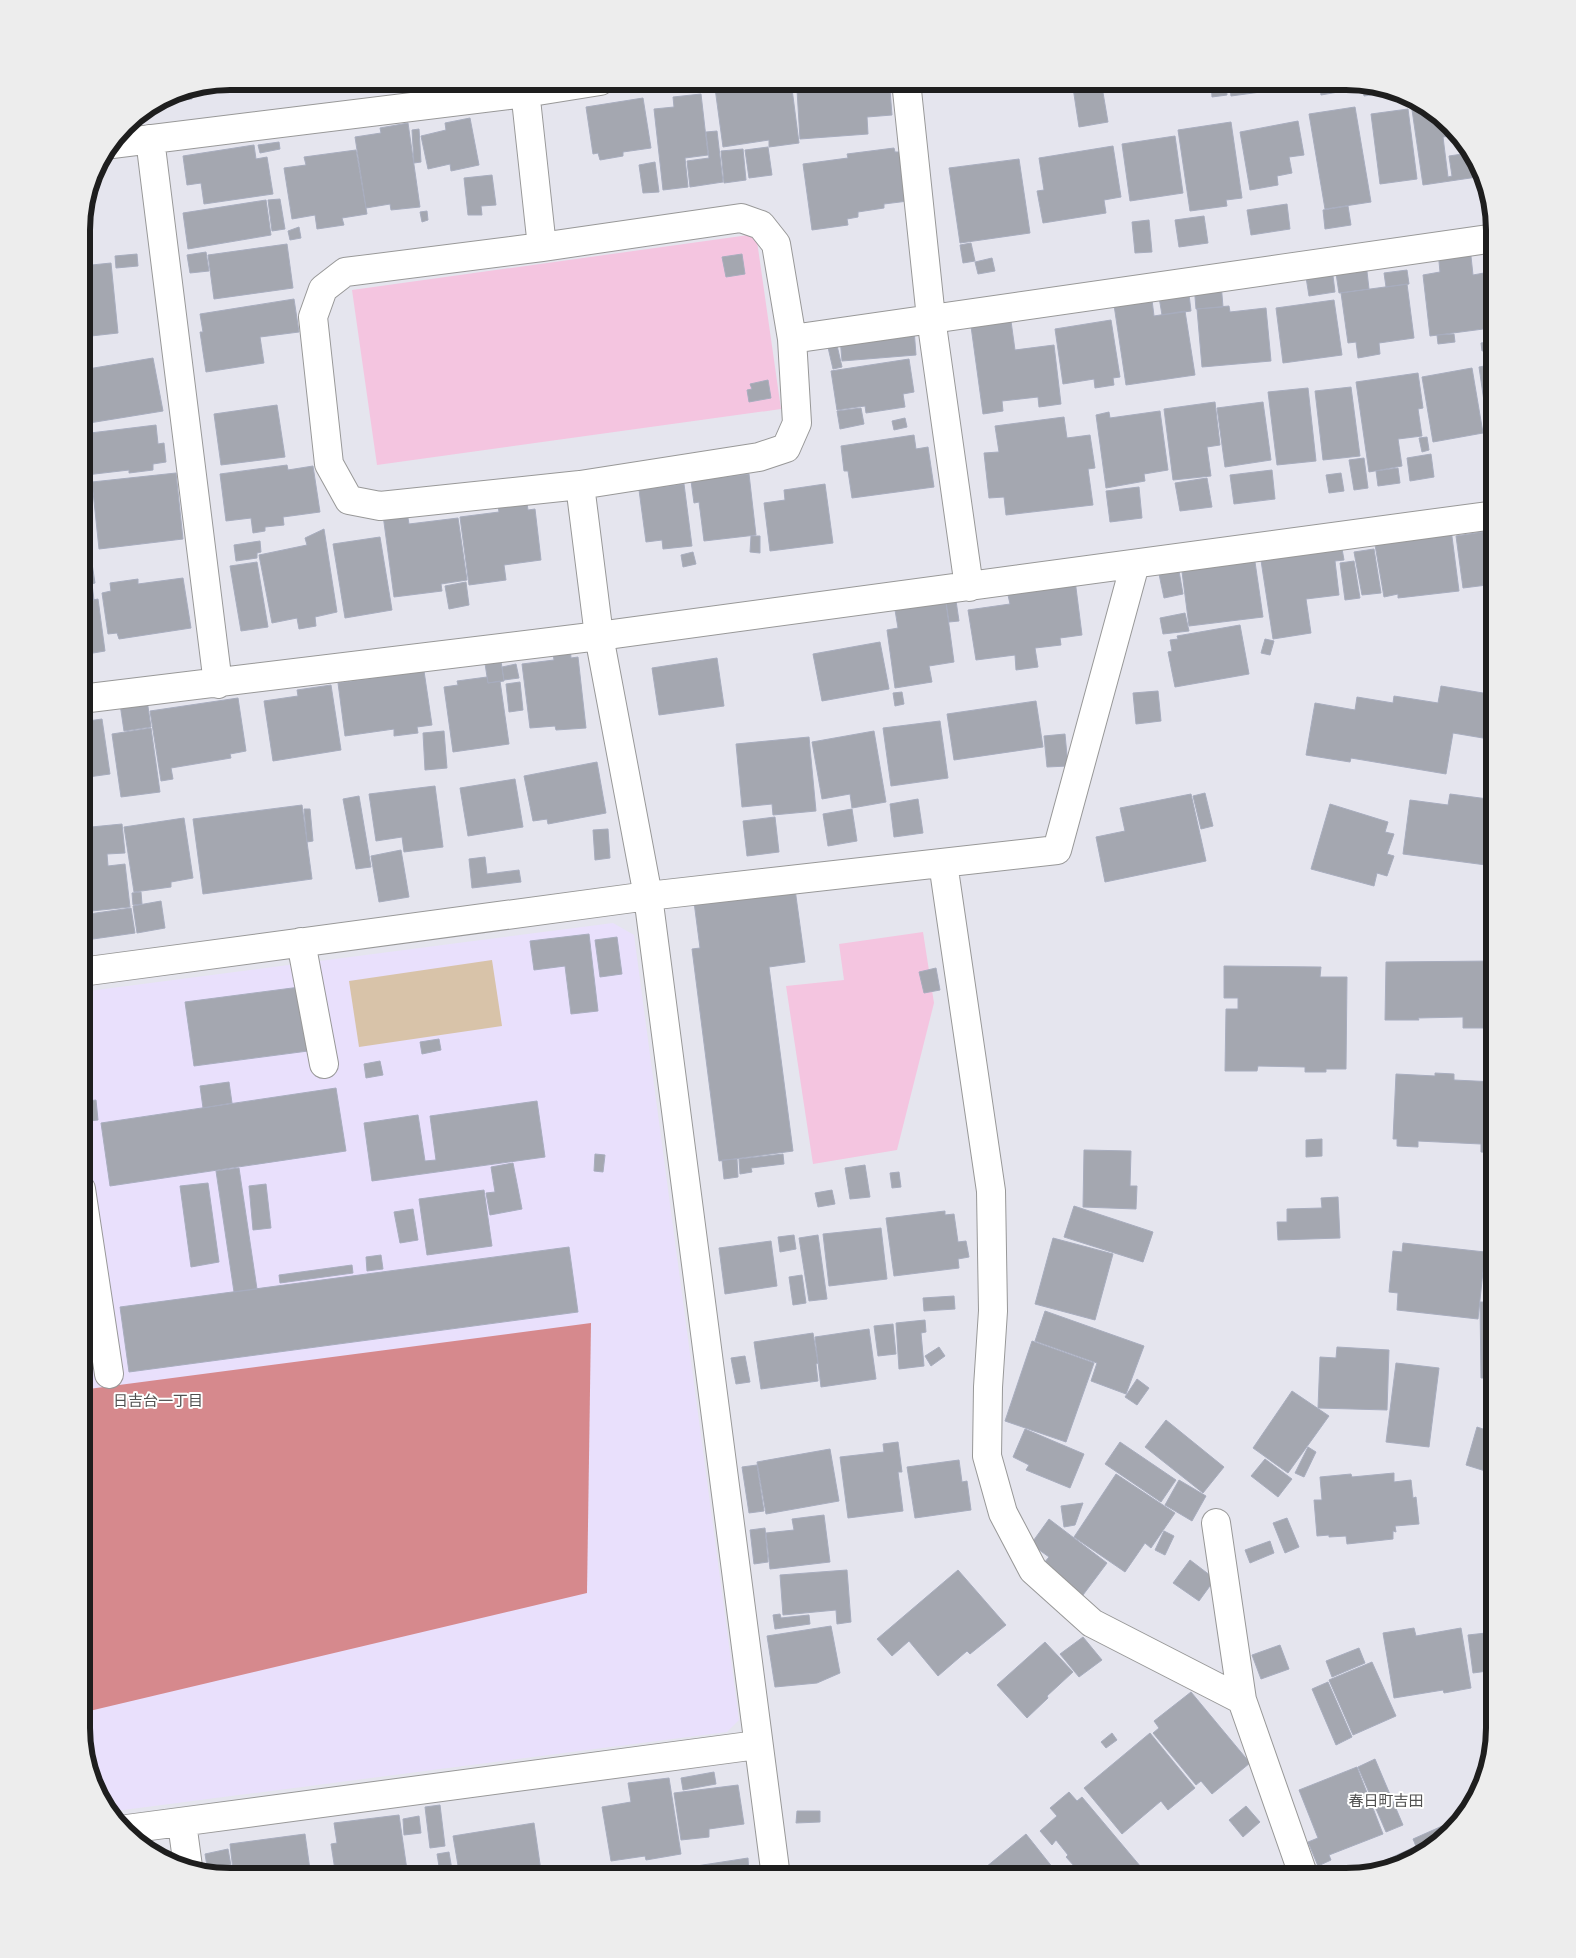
<svg xmlns="http://www.w3.org/2000/svg" width="1576" height="1958" font-family="Figtree,'Noto Sans JP',sans-serif">
<rect width="100%" height="100%" fill="#e5e5ee"/>
<path fill="#e9e0fc" d="M613,923L634,935L739,1720L727,1732L108,1812L89,1776L81,1728V992Z"/>
<path fill="#f4c5e0" d="M756,234L781,409L377,465L352,290Z
M923,932L934,1003L897,1150L813,1164L786,986L844,980L839,944Z"/>
<path fill="#d6898d" d="M591,1323L587,1593L81,1713V1390Z"/>
<path fill="#d8c3a9" d="M492,960L502,1026L359,1047L349,981Z"/>
<path fill="#a4a7b0" stroke="#a8adbe" d="M760,81H791L799,143L769,147V140L723,147L715,88Z
M823,81H882L883,91L890,90L892,115L867,117L868,134L800,139L797,90L823,88Z
M1072,81H1101L1108,122L1079,127Z
M1104,81H1132V84L1104,87Z
M1139,81L1208,82L1140,90Z
M1211,82H1226L1227,95L1212,97Z
M1229,82H1266L1268,91L1231,96Z
M1271,82H1315V85L1272,91Z
M1319,82H1356L1360,83L1361,88L1321,95Z
M1362,83L1390,92L1364,96Z
M191,89L192,99L159,102L173,92Z
M701,94L708,155L685,158L688,187L663,190L654,109L674,107L673,97Z
M643,98L651,148L623,152V156L600,160L598,153L593,154L586,107Z
M1421,102L1457,135L1443,137L1448,177L1452,176L1449,156L1469,153L1468,145L1484,176L1423,185L1411,103Z
M1355,107L1371,202L1325,209L1309,114Z
M1408,109L1417,179L1380,184L1371,114Z
M470,118L479,165L451,171L450,164L428,169L421,136L446,130L445,123Z
M1298,121L1304,155L1289,157L1292,173L1277,176L1278,185L1250,190L1240,132Z
M1231,122L1242,198L1226,200L1227,206L1190,211L1178,130Z
M408,123L420,207L391,210L390,204L366,208L355,137L381,133L380,128Z
M419,129L421,162L414,163L412,130Z
M717,131L723,182L690,187L687,161L709,158L706,132Z
M1175,136L1183,193L1130,201L1122,144Z
M279,142L280,149L260,153L258,145Z
M254,145L256,159L267,157L273,194L204,204L201,183L187,185L183,156Z
M1113,146L1121,197L1104,200L1106,213L1043,223L1037,191L1044,190L1039,158Z
M768,147L772,175L749,178L745,150Z
M894,148L895,152H901L908,201L884,204V208L858,212V217L847,219L848,225L812,230L803,164L848,158L847,154Z
M743,149L746,180L724,183L721,151Z
M356,150L367,214L342,218L344,225L317,229L315,215L292,219L284,168L306,165L304,157Z
M1019,159L1030,233L960,243L949,168Z
M655,162L659,192L643,193L639,165Z
M492,175L496,205L481,206L482,215H468L464,178Z
M280,199L285,229L272,231L268,200Z
M266,200L271,235L188,249L183,213Z
M1287,204L1290,229L1251,235L1247,210Z
M1348,206L1351,225L1325,229L1323,210Z
M427,211L428,220L422,222L420,212Z
M1204,216L1208,243L1179,247L1175,220Z
M1149,220L1152,252L1135,253L1132,222Z
M299,227L301,238L290,240L288,231Z
M971,243L975,261L963,263L960,245Z
M287,244L293,288L214,299L208,255Z
M1470,247L1473,275L1484,273L1491,328L1430,336L1423,275L1440,272L1438,251Z
M206,252L209,271L190,273L187,255Z
M137,254L138,266L116,268L115,256Z
M742,254L745,274L726,277L722,257Z
M992,258L995,271L978,274L975,262Z
M111,263L118,333L82,337V266Z
M1366,263L1369,289L1339,293L1335,267Z
M1332,268L1335,292L1309,296L1305,271Z
M1407,270L1409,284L1386,287L1384,273Z
M1221,283L1223,307L1196,309L1194,285Z
M1407,284L1414,338L1379,343L1380,354L1358,358L1356,342L1348,343L1341,293Z
M1188,286L1191,311L1162,315L1158,291Z
M294,299L299,332L260,337L264,363L206,372L200,332H203L200,314Z
M1152,300L1154,316L1185,311L1195,375L1126,385L1114,305Z
M1334,300L1342,355L1283,363L1276,308Z
M1229,306L1230,312L1266,308L1271,361L1202,367L1197,309Z
M1010,314L1015,350L1054,345L1061,404L1039,407L1038,397L1002,401L1003,411L983,414L970,319Z
M1111,320L1120,377L1113,378L1114,385L1095,388L1094,379L1063,384L1055,329Z
M914,329L916,355L842,361L840,338Z
M1454,334L1455,342L1438,344L1437,335Z
M836,341L842,367L833,369L827,343Z
M1494,341L1495,349L1482,351L1481,343Z
M153,358L163,411L83,424L82,413V370Z
M909,359L914,392L903,394L905,407L866,413L865,406L837,410L831,371Z
M1495,364V421L1487,422L1479,367Z
M1472,368L1483,433L1433,442L1422,377Z
M1418,373L1423,408L1418,409L1422,436L1398,439L1402,466L1369,472L1356,382Z
M768,380L771,398L749,402L747,390L752,389L750,384Z
M1351,387L1360,456L1323,460L1315,391Z
M1308,388L1316,461L1277,465L1268,392Z
M1215,402L1220,445L1207,447L1211,476L1173,480L1164,409Z
M1263,402L1271,460L1225,467L1217,408Z
M277,405L285,457L221,465L214,414Z
M861,408L864,424L840,429L837,411Z
M1160,411L1168,470L1144,474L1145,481L1106,488L1096,415L1109,412L1110,418Z
M1064,417L1067,438L1090,435L1095,468L1088,469L1093,505L1006,515L1004,497L989,498L984,453L999,452L995,426Z
M905,418L907,427L894,430L892,421Z
M156,425L158,444L164,443L166,462L153,464V470L129,473V470L86,475L82,434Z
M914,435L916,449L928,447L934,487L852,498L848,471H844L841,446Z
M1427,437L1429,450L1422,452L1419,438Z
M1431,454L1434,477L1410,481L1407,458Z
M1364,458L1368,488L1354,490L1349,460Z
M287,465L288,470L313,466L320,512L283,517L284,525L265,527V531L253,533L251,518L226,521L220,474Z
M1398,468L1400,483L1378,486L1376,471Z
M1272,470L1275,499L1234,504L1230,475Z
M176,473L183,539L99,549L92,482Z
M1341,473L1344,491L1329,493L1326,475Z
M749,474L756,535L704,541L699,502L694,503L691,481Z
M1207,478L1212,507L1180,511L1175,483Z
M684,484L692,546L663,549L662,540L646,542L639,490Z
M825,484L833,543L770,551L764,503L785,500L784,490Z
M1139,487L1142,518L1110,522L1106,491Z
M526,496L528,510L535,509L541,560L504,565L506,580L469,585L460,517L499,512L497,500Z
M407,512L409,524L458,518L467,580L441,584L442,591L394,597L383,515Z
M324,529L337,612L315,617L316,626L299,629L297,618L272,623L259,555L307,545L305,538Z
M1451,529L1459,591L1398,598V594L1384,597L1374,539Z
M1495,530V584L1463,588L1456,536Z
M87,531L95,583L92,584L94,600L82,602V532Z
M751,536H760V553L750,552Z
M380,537L392,610L345,618L333,544Z
M260,541L261,552L257,553V558L236,561L234,545Z
M1341,543L1344,560L1335,561L1339,595L1306,599L1311,633L1273,639L1260,554Z
M1374,549L1381,593L1362,595L1354,552Z
M693,552L696,564L683,567L681,555Z
M1254,555L1263,617L1189,626L1181,564Z
M1354,561L1360,598L1345,600L1340,563Z
M257,562L268,627L241,631L230,566Z
M1179,571L1183,594L1164,598L1159,574Z
M183,578L191,628L119,639L117,633L108,634L102,593L111,591L110,583L138,579V584Z
M1075,580L1082,635L1060,638L1061,645L1035,648L1038,667L1016,670L1015,655L976,660L968,610L1010,604L1008,595L1023,593V588Z
M466,582L469,605L449,609L445,586Z
M955,594L959,621L949,622L945,595Z
M98,599L105,651L81,655L82,602Z
M946,603L954,662L929,666L932,682L895,688L887,630L898,628L895,610Z
M1185,613L1189,631L1163,634L1160,618Z
M1240,625L1249,674L1175,687L1168,652L1172,651L1170,640L1178,639L1177,636Z
M1265,639L1274,641L1270,655L1261,653Z
M880,642L889,689L822,701L813,654Z
M570,645L571,658L578,657L586,728L556,730L555,726L530,728L522,664L554,660L552,647Z
M500,655L504,681L488,683L484,657Z
M717,658L724,706L659,715L652,668Z
M516,664L519,678L504,680L502,667Z
M424,671L432,725L417,727L418,733L394,736V729L345,736L338,683Z
M487,677L488,683L500,681L509,744L453,752L444,687L458,685L457,681Z
M520,682L523,710L509,712L506,684Z
M331,685L341,750L273,761L264,701L298,696L297,690Z
M1441,686L1495,695V740L1453,733L1446,774L1351,758L1350,762L1306,755L1315,703L1355,710L1357,697L1393,703L1394,696L1438,703Z
M1158,691L1161,721L1136,724L1133,693Z
M902,692L904,704L895,706L893,693Z
M238,698L246,751L230,754L231,758L171,768L173,779L161,781L150,711Z
M147,700L151,727L124,731L120,704Z
M1036,701L1043,747L954,760L947,714Z
M102,719L110,774L81,778V722Z
M940,721L948,778L891,786L883,728Z
M151,728L160,792L121,797L112,734Z
M444,731L447,768L425,770L423,733Z
M874,731L886,802L852,808L850,794L822,799L812,742Z
M1065,734L1068,766L1047,767L1044,736Z
M809,737L816,811L773,815L772,804L742,807L736,744Z
M597,762L606,813L548,824L547,819L533,821L524,776Z
M515,779L523,827L468,836L460,788Z
M435,786L443,847L404,852L402,837L376,841L369,794Z
M1205,793L1213,826L1201,829L1193,796Z
M1191,794L1206,861L1105,882L1096,837L1125,831L1120,808Z
M1450,794L1488,799L1487,808L1495,809V854L1488,853L1486,865L1403,854L1410,800L1448,805Z
M359,796L371,867L356,869L343,799Z
M918,799L923,833L894,837L890,804Z
M1330,804L1388,822L1385,832L1394,834L1387,854L1394,856L1387,876L1377,873L1374,886L1311,869Z
M302,805L312,879L203,894L193,819Z
M304,809H310L313,841L307,842Z
M852,809L857,841L828,846L823,814Z
M775,817L779,852L747,856L743,821Z
M184,818L193,878L171,882V887L134,892L124,827Z
M122,824L125,853L107,854L108,866L125,864L130,907L82,912L81,828Z
M608,829L610,858L595,860L593,830Z
M401,850L409,897L379,902L371,856Z
M485,857L487,874L519,870L521,882L472,888L469,859Z
M795,889L805,962L769,967L793,1151L719,1161L692,949L700,948L694,902Z
M141,892L142,904L133,905L132,893Z
M161,901L165,928L137,933L133,906Z
M131,908L135,933L86,940L82,915Z
M589,934L598,1011L571,1014L565,966L534,970L530,941Z
M617,937L622,974L600,977L595,940Z
M1495,961V1038L1494,1028H1463V1017L1418,1018L1419,1020H1385L1386,962Z
M1224,966L1321,967L1320,977H1347L1346,1069H1326V1072H1305V1067L1258,1066L1257,1071H1225L1226,1009H1238V998H1224Z
M936,968L940,990L924,993L919,972Z
M300,987L308,1051L194,1066L185,1002Z
M439,1039L441,1050L422,1054L420,1042Z
M1491,1052L1495,1053V1068L1489,1067Z
M380,1061L383,1075L366,1078L364,1064Z
M1435,1073L1454,1074V1080L1495,1082V1153L1481,1152V1144L1418,1141V1147L1397,1146V1139H1393L1396,1074L1435,1076Z
M229,1082L232,1103L203,1108L200,1086Z
M336,1088L346,1151L110,1186L101,1123Z
M96,1100L98,1120L81,1122V1102Z
M537,1101L545,1157L372,1181L364,1123L418,1115L425,1161L436,1160L430,1116Z
M1322,1139V1156L1306,1157V1140Z
M1084,1150L1131,1151L1130,1186H1137L1136,1209L1083,1207Z
M595,1154L605,1155L603,1172L594,1171Z
M783,1154L784,1164L751,1168L752,1172L740,1174L739,1159Z
M1493,1158H1495V1201H1493Z
M737,1159L738,1177L724,1179L722,1160Z
M513,1163L522,1209L490,1215L486,1193L495,1192L491,1167Z
M865,1165L870,1197L850,1199L845,1168Z
M239,1168L257,1289L234,1292L216,1171Z
M899,1172L901,1187L892,1188L890,1173Z
M208,1183L219,1262L191,1267L180,1186Z
M266,1184L271,1228L253,1230L249,1186Z
M484,1190L492,1246L427,1255L419,1199Z
M832,1190L835,1204L818,1207L815,1193Z
M1338,1197L1340,1238L1278,1240L1277,1222H1287V1209L1322,1208L1321,1198Z
M1074,1206L1153,1232L1143,1262L1064,1237Z
M413,1209L418,1240L400,1243L394,1212Z
M945,1211V1215L954,1214L958,1242L966,1241L969,1257L958,1259L959,1268L894,1276L886,1218Z
M881,1228L887,1279L829,1286L823,1234Z
M794,1235L796,1249L780,1252L778,1237Z
M818,1235L827,1299L809,1301L799,1238Z
M1053,1238L1113,1254L1095,1320L1035,1304Z
M771,1241L777,1286L725,1294L719,1248Z
M1403,1243L1485,1252L1478,1319L1397,1310L1398,1293L1389,1292L1393,1251L1402,1252Z
M569,1247L578,1312L129,1372L120,1307Z
M381,1255L383,1269L367,1271L366,1257Z
M352,1265L353,1273L280,1283L279,1275Z
M802,1275L806,1303L793,1305L789,1277Z
M954,1296L955,1309L924,1311L923,1298Z
M1480,1302H1495V1378H1481Z
M1045,1311L1144,1346L1126,1394L1091,1381L1097,1363L1035,1341Z
M925,1320L926,1332L921,1333L924,1366L899,1369L896,1323Z
M893,1324L896,1354L878,1356L874,1326Z
M869,1329L876,1379L821,1387L815,1337Z
M813,1333L818,1363L816,1364L818,1381L761,1389L754,1342Z
M1032,1341L1094,1363L1066,1442L1005,1421Z
M939,1347L945,1356L931,1366L925,1356Z
M1337,1347L1389,1350L1387,1410L1318,1408L1320,1357L1336,1358Z
M745,1356L750,1382L736,1384L731,1358Z
M1396,1363L1439,1368L1429,1447L1386,1442Z
M1137,1379L1149,1388L1137,1405L1125,1397Z
M1292,1391L1329,1416L1288,1473L1253,1448Z
M1166,1420L1224,1467L1203,1493L1145,1447Z
M1477,1427L1495,1433V1474L1466,1465Z
M1025,1429L1084,1454L1070,1488L1026,1470L1029,1465L1013,1457Z
M898,1442L902,1472H898L903,1511L848,1518L840,1457L884,1452L883,1444Z
M1120,1442L1176,1480L1161,1502L1105,1464Z
M1308,1447L1316,1452L1304,1477L1295,1473Z
M830,1449L839,1501L766,1514L757,1462Z
M1265,1459L1292,1479L1278,1497L1251,1476Z
M959,1460L962,1482L967,1481L971,1510L915,1518L907,1467Z
M757,1465L764,1511L749,1513L742,1467Z
M1394,1473V1482L1411,1480L1413,1498L1416,1497L1419,1524L1395,1526L1396,1532L1393,1531V1539L1347,1544L1346,1536L1329,1537V1535L1317,1536L1314,1500H1322L1320,1477L1351,1474L1352,1477Z
M1116,1474L1175,1513L1151,1548L1145,1543L1125,1572L1074,1537Z
M1179,1480L1206,1496L1192,1521L1165,1505Z
M1083,1503L1075,1525L1064,1527L1061,1506Z
M824,1515L830,1562L770,1569L766,1533L794,1530L792,1519Z
M1287,1518L1299,1547L1285,1553L1273,1523Z
M1049,1519L1107,1563L1083,1595L1043,1564L1049,1557L1031,1544Z
M765,1528L768,1562L754,1564L750,1530Z
M1164,1531L1174,1536L1165,1555L1155,1550Z
M1270,1541L1274,1553L1250,1563L1245,1550Z
M1190,1560L1215,1579L1199,1601L1173,1583Z
M847,1570L851,1622L837,1624L836,1610L783,1615L780,1575Z
M958,1570L1006,1625L970,1654L967,1651L938,1676L909,1641L892,1656L877,1639Z
M780,1614L781,1618L809,1615L810,1624L775,1629L773,1615Z
M831,1626L840,1673L817,1683L775,1687L767,1636Z
M1414,1628L1416,1636L1461,1628L1471,1688L1444,1693L1443,1690L1394,1698L1383,1633Z
M1495,1632V1670L1473,1673L1468,1635Z
M1083,1637L1102,1660L1079,1677L1060,1654Z
M1045,1642L1073,1672L1047,1696L1048,1698L1027,1718L997,1685Z
M1280,1645L1289,1669L1261,1679L1252,1655Z
M1359,1648L1365,1663L1332,1677L1326,1661Z
M1372,1662L1396,1716L1353,1735L1329,1680Z
M1328,1682L1352,1737L1336,1745L1312,1689Z
M1191,1692L1250,1763L1212,1794L1201,1781L1196,1785L1153,1733L1159,1728L1154,1721Z
M1112,1733L1117,1740L1106,1748L1101,1742Z
M1150,1733L1195,1788L1168,1810L1161,1801L1122,1834L1084,1788Z
M1375,1759L1403,1825L1386,1832L1358,1767Z
M1357,1767L1383,1834L1329,1855L1331,1860L1318,1866L1308,1842L1318,1838L1299,1790Z
M714,1772L716,1784L683,1790L681,1778Z
M669,1778L681,1854L646,1860L645,1856L611,1861L602,1807L631,1802L628,1783Z
M738,1785L744,1824L709,1829V1837L681,1840L674,1793Z
M1069,1792L1077,1801L1082,1797L1146,1873L1142,1877H1084L1066,1857L1068,1855L1056,1840L1052,1845L1040,1831L1057,1816L1050,1808Z
M440,1805L445,1846L430,1848L425,1807Z
M1246,1806L1260,1822L1243,1837L1229,1820Z
M797,1811H820V1822L796,1823Z
M399,1815L407,1870L364,1877H336L331,1844L337,1843L334,1823Z
M419,1816L421,1833L404,1835L403,1819Z
M1458,1819L1429,1852L1420,1856L1413,1839Z
M534,1823L541,1871L505,1877H460L453,1836Z
M305,1834L311,1877H244L243,1868L233,1870L230,1844Z
M1026,1834L1057,1873L1053,1877H984L980,1872Z
M1412,1848L1417,1858L1394,1869L1385,1870L1382,1862Z
M228,1849L233,1877L208,1872L205,1854Z
M449,1852L452,1870L440,1872L437,1854Z
M748,1858L749,1877H679L677,1869Z
M671,1868L672,1877H599V1876Z"/>
<g fill="none" stroke-linecap="round" stroke-linejoin="round">
<g stroke="#989898" stroke-width="30">
<path id="minor" d="M524,81L542,247
M906,81L931,318L969,587
M150,139L218,684
M112,144L525,93L600,81
M741,218L761,225L776,244L792,339L797,423L786,448L759,457L580,485L380,506L349,500L329,464L313,317L323,289L345,272L542,247Z
M792,339L1495,238
M580,485L599,636L648,896L776,1877
M81,699L599,636L1495,515
M943,863L991,1191L993,1311L988,1387L987,1456L1003,1513L1033,1570L1092,1623L1242,1700
M301,942L324,1064
M81,972L648,896L1057,850L1135,564
M81,1189L109,1374
M1216,1523L1242,1700L1304,1877
M182,1823L188,1867
M127,1829L757,1745"/>
</g>
<use href="#minor" stroke="#fff" stroke-width="28"/>
</g>
<g text-anchor="middle" dominant-baseline="central" stroke-width="4" stroke-linejoin="round" paint-order="stroke">
<g font-size="15" fill="#515151" stroke="#fff">
<text x="158" y="1401">日吉台一丁目</text>
<text x="1386" y="1801">春日町吉田</text>
</g>
</g>
<path d="M0 0H1576V1958H0ZM230 90H1346A140 140 0 0 1 1486 230V1728A140 140 0 0 1 1346 1868H230A140 140 0 0 1 90 1728V230A140 140 0 0 1 230 90Z" fill="#ededed" fill-rule="evenodd"/>
<path fill="none" stroke="#1e1e1e" stroke-width="6" d="M230 90H1346A140 140 0 0 1 1486 230V1728A140 140 0 0 1 1346 1868H230A140 140 0 0 1 90 1728V230A140 140 0 0 1 230 90Z"/>
</svg>
